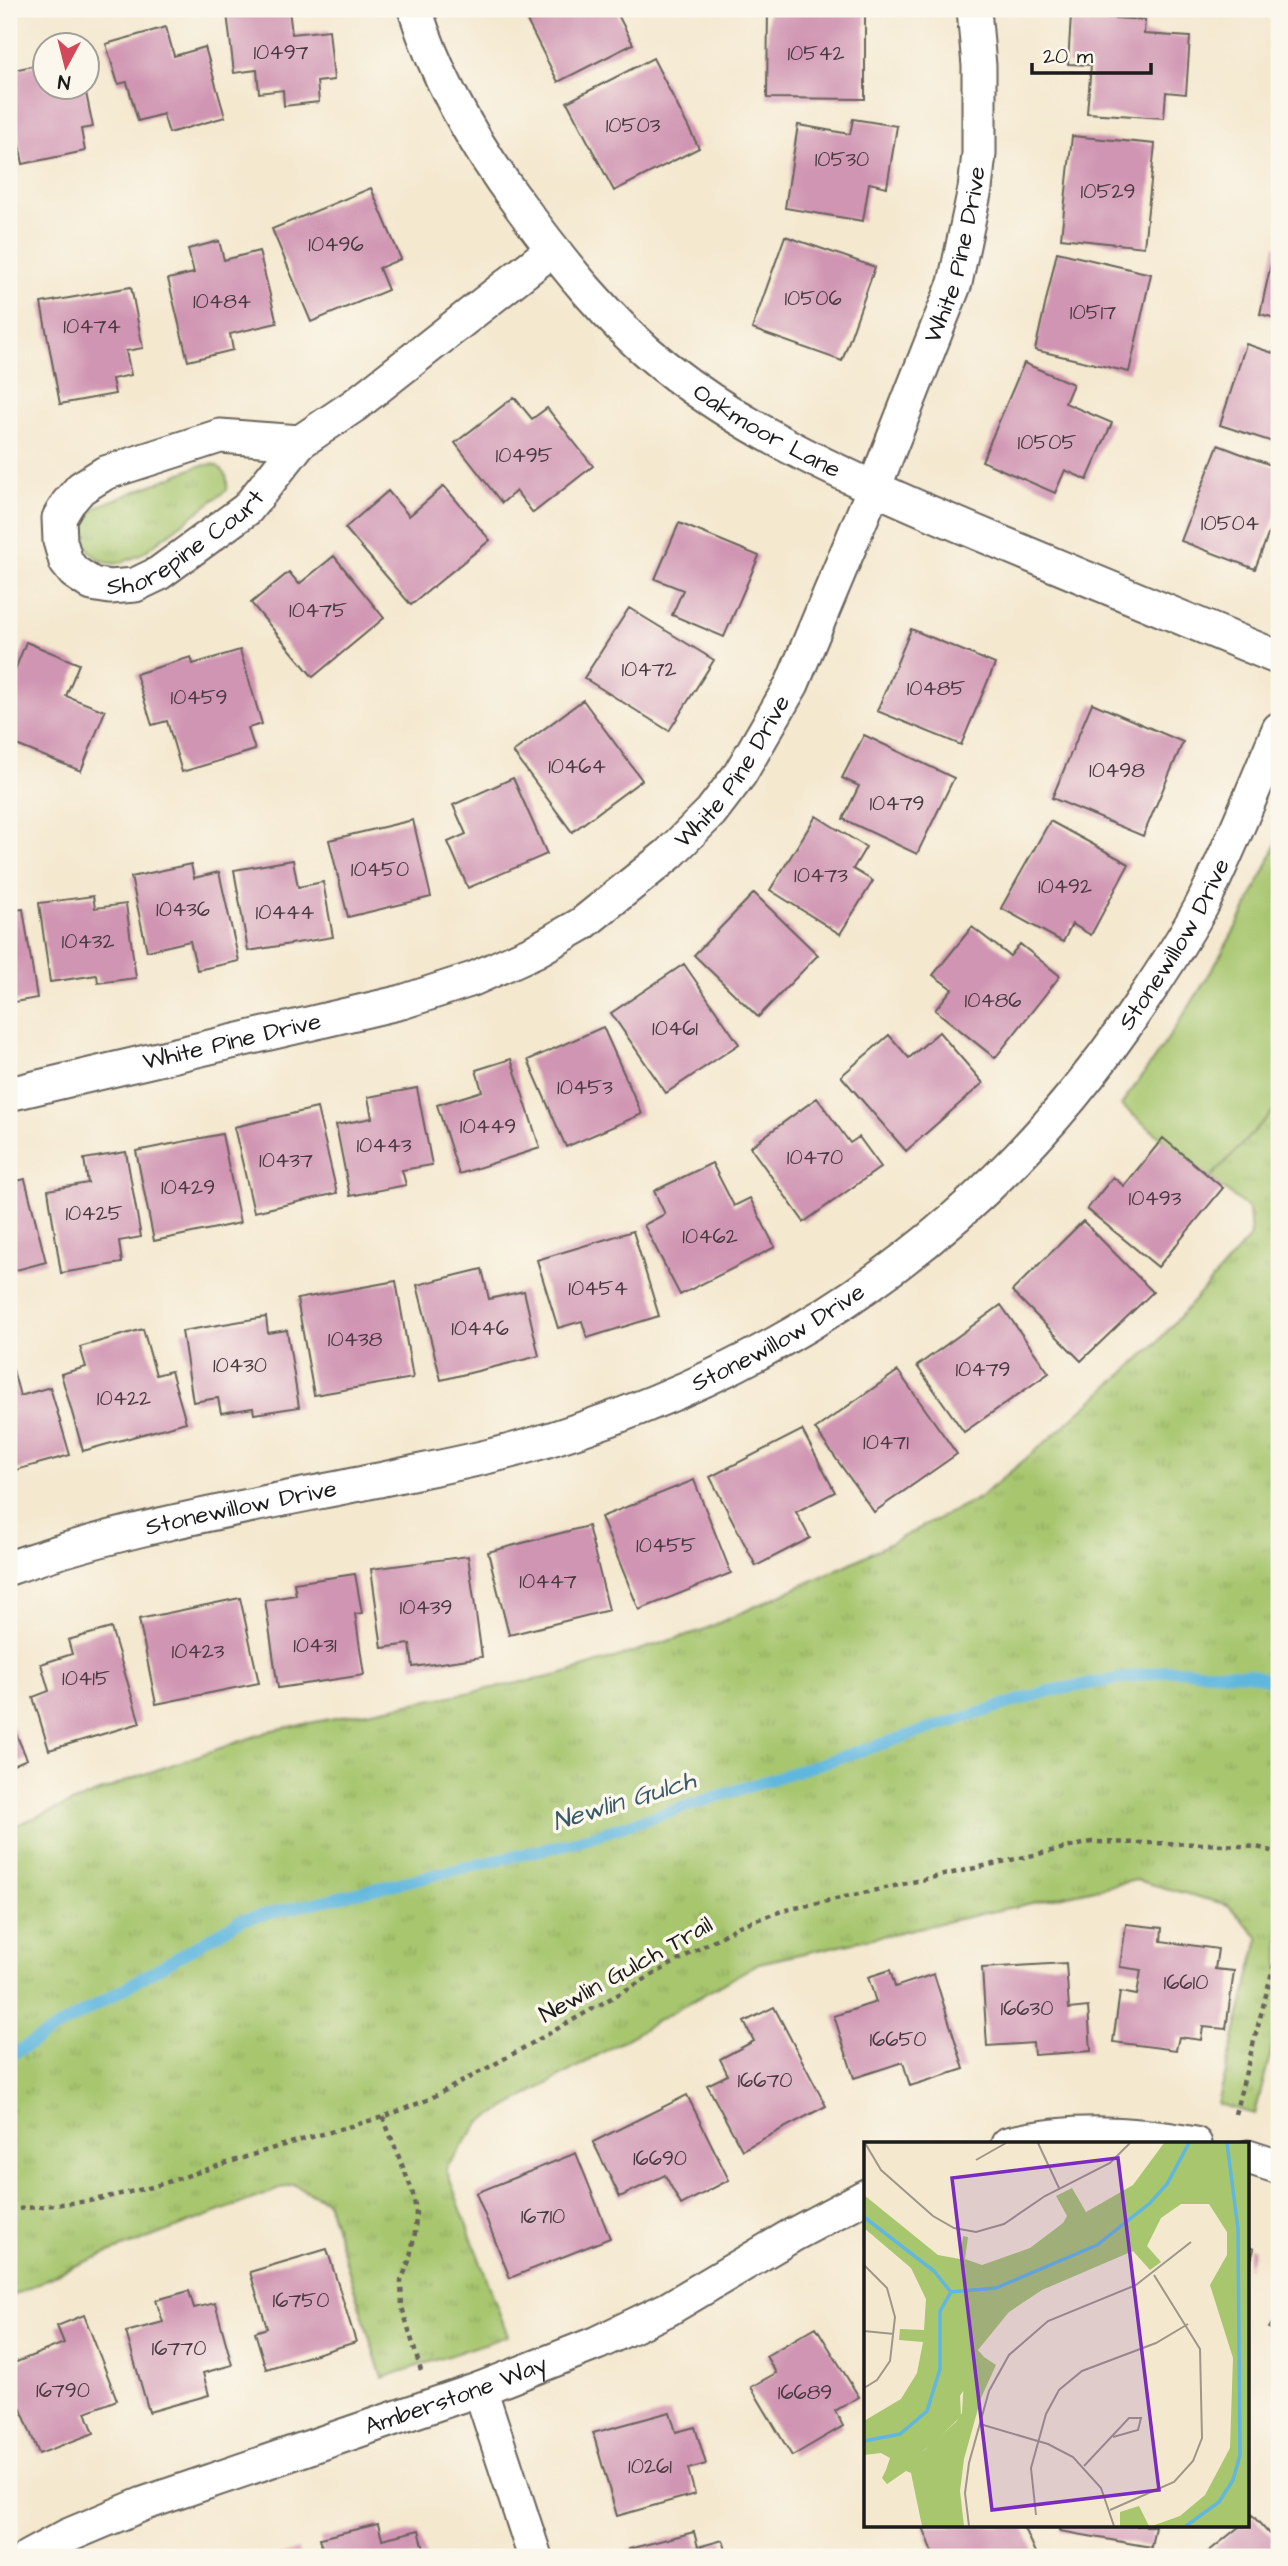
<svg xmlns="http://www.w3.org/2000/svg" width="1288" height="2566" font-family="'Architects Daughter',sans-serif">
<defs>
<pattern id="grass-tufts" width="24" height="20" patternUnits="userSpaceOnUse" patternTransform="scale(1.75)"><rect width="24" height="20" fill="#a7c66e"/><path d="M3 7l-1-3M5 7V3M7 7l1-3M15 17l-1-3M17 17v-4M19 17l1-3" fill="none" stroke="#8faa5f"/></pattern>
</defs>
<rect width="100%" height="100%" fill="#fbf7ec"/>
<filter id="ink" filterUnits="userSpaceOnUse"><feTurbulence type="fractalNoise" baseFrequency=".0143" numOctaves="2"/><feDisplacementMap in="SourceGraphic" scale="14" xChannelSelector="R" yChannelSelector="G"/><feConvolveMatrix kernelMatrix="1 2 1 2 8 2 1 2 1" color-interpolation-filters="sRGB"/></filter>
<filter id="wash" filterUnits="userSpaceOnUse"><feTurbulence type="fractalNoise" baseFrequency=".00686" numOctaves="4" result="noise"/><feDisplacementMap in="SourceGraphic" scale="28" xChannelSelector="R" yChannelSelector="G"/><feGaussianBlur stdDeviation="1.57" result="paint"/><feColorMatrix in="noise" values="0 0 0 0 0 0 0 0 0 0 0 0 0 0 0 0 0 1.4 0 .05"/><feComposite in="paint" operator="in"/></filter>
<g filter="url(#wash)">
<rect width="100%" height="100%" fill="#f4e8cf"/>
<path fill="url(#grass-tufts)" stroke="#627145" stroke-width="2" d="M214,464C226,471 228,476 227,490L140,555C130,559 120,565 109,563C84,558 74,526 95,509C102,503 115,500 124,496C149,486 174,476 199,466Z
M1279,1105V2021L1255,2114L1218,2104L1259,1938L1228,1905L1136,1880L759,1963L479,2123L446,2169L508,2336L382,2378L327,2201L293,2184L69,2268L9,2298V1828L139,1776L273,1730L560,1675L703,1630L849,1564L979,1498L1041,1446L1153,1347L1251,1236L1249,1209L1210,1178Z"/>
<path fill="#a7c66e" stroke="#627145" stroke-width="2" d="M1279,837V1105L1210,1178L1121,1105C1183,1021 1239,934 1279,837Z"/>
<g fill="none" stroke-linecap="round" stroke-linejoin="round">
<path stroke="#61b7de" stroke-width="12" d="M9,2056L241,1920L571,1843L1049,1691L1171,1670L1248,1674L1279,1683"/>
</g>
<g id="blocks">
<path fill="#d095b2" d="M266,9H289L292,34L329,30L334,80L317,82L319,102L284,106L283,90L259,93L257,70L234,73L227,13Z
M521,9H615L633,44L558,82Z
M768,9H865V99L767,98Z
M1071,15L1145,20L1144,34L1190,37L1186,94L1166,92L1164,118L1087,113L1091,65L1068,64Z
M166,27L174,56L205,47L225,117L169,133L163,114L138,121L127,82L118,84L106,44Z
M653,58L699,148L614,191L567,102Z
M46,63V88H85L93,127L81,129L85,151L23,164L14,118L9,120V71Z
M853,119L897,126L887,187L869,183L863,221L785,208L798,125L850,134Z
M1072,136L1155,144L1144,247L1061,238Z
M371,188L401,259L379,268L388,290L311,322L272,229Z
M785,236L875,267L842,361L752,329Z
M219,241L224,260L259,251L277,323L230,334L233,350L188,361L168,279L194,273L188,249Z
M1275,245L1279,246V319L1260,314Z
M1057,252L1151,274L1129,372L1035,350Z
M131,287L143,348L126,351L131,375L112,379L115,394L60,404L41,303Z
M1246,344L1279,355V444L1220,425Z
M1024,363L1073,384L1065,403L1112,423L1087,480L1065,470L1055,493L982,461Z
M514,397L532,419L547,408L593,466L533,513L516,491L502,503L455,443Z
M1218,445L1279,468V506L1255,569L1181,541Z
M444,486L490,540L411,605L345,528L388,491L409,516Z
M679,523L759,556L724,637L672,615L683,590L655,579Z
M334,556L384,618L313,677L251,603L289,572L299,584Z
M629,608L714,660L669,731L584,678Z
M911,629L995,664L961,745L877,711Z
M26,642L79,664L66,696L105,711L81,771L9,742V685Z
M240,650L262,724L248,728L255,750L182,772L167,721L152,725L136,674L191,657L193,664Z
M583,700L642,780L572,832L513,752Z
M1092,703L1183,742L1143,836L1052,798Z
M864,735L954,778L917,854L843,819L859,786L842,778Z
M513,778L547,854L468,888L448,842L466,834L453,805Z
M816,816L866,847L853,869L873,881L840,934L770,890Z
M413,820L431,897L348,917L329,840Z
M1050,821L1129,864L1091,935L1072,924L1063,942L1001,908Z
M293,860L298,887L323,882L333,937L248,951L234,870Z
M191,864L194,878L219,872L239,961L197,970L190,941L147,951L131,877Z
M754,893L818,955L758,1017L694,955Z
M93,896L95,908L126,904L136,978L98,983L97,975L50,982L39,903Z
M23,909L37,998L9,1003V911Z
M972,927L1010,956L1020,944L1060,976L995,1058L935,1010L952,989L933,975Z
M684,964L739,1044L666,1093L611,1013Z
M603,1027L642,1114L566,1147L528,1060Z
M939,1032L983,1083L906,1151L841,1076L889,1035L909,1058Z
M511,1059L540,1148L459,1174L437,1105L482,1091L476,1070Z
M417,1088L432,1165L402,1170L406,1185L350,1196L336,1125L372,1118L368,1097Z
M817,1098L850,1143L859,1137L881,1167L804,1222L750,1147Z
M317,1108L337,1193L254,1212L234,1127Z
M222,1134L240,1223L154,1241L136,1151Z
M1163,1138L1223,1188L1158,1267L1087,1209L1113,1177L1124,1186Z
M126,1152L141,1237L119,1241L122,1263L61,1273L48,1190L88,1183L84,1159Z
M712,1163L734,1206L750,1198L775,1247L680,1295L644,1225L665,1214L654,1191Z
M25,1179L46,1262L9,1272V1183Z
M1083,1221L1153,1292L1081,1361L1012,1291Z
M633,1231L659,1316L587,1338L582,1321L558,1328L537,1260Z
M482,1269L489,1299L524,1291L539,1356L441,1380L417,1285Z
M396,1281L413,1378L314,1395L297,1299Z
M1001,1305L1049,1373L964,1432L917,1366Z
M266,1317L268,1333L287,1330L299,1407L254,1414L253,1408L221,1413L218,1398L193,1402L182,1331Z
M143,1329L156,1375L171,1371L186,1422L83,1451L61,1374L86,1367L80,1347Z
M13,1370L20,1396L50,1387L70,1455L9,1472V1371Z
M898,1371L957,1454L874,1512L815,1429Z
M802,1430L835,1492L796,1512L810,1538L756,1566L710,1477Z
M694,1480L731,1573L639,1610L601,1517Z
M588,1526L609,1610L509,1635L488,1552Z
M468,1556L482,1657L413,1667L410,1644L382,1648L371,1569Z
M355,1574L362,1613L355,1614L364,1675L278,1688L265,1600L296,1595L294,1583Z
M240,1598L259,1683L156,1704L139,1619Z
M111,1628L140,1723L49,1750L33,1697L49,1691L41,1664L72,1654L68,1640Z
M9,1718L27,1759L9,1767Z
M1126,1924L1162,1928L1161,1941L1218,1949L1215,1969L1234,1971L1226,2029L1203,2027L1201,2040L1179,2037L1176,2050L1113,2042L1120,1992L1137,1995L1141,1970L1120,1967Z
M1066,1963L1069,2009L1088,2007L1091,2051L1034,2055L1033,2043L987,2046L982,1968Z
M890,1970L895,1987L934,1974L964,2069L910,2086L903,2062L854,2078L834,2016L876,2002L868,1977Z
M774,2007L826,2106L742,2150L707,2085L728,2075L720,2059L754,2041L744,2022Z
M687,2095L729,2180L681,2205L665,2175L620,2197L593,2142Z
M576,2153L610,2238L510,2278L476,2193Z
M1248,2247L1254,2249L1249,2268H1248Z
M327,2249L356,2342L266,2369L255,2332L267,2328L250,2272Z
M189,2291L194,2308L215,2303L232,2365L203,2373L209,2395L149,2412L126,2332L163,2322L156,2300Z
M1279,2313V2335L1269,2328Z
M84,2315L117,2400L86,2412L94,2433L39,2454L9,2379V2365L64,2343L57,2326Z
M816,2327L859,2397L835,2411L843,2426L792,2456L751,2387L776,2373L766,2356Z
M670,2412L676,2432L695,2427L706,2464L688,2469L695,2494L617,2516L593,2433Z
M1252,2515L1271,2536L1279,2529V2557H1202L1240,2526H1248V2519Z
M378,2524L382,2539L419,2530L426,2557H324L320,2538Z
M925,2526H1023L1037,2557H935L923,2527Z
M1061,2526H1155L1151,2547L1060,2531Z
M694,2532L698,2547L723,2540L728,2557H631L629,2549Z
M298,2550L300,2557H274Z"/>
</g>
</g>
<g filter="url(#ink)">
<use href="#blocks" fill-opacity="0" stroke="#68635b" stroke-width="2"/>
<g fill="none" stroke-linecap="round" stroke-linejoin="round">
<g stroke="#68635b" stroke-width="37">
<g id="street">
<path id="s1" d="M415,9C437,81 476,147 521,207C563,264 608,321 664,366C755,438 860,483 966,528C1070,572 1175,615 1279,658"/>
<path id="s2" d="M300,442L220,436L105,473L81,488L68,503L59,518L60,541L66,562L74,572L92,584L110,587L135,585L158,574L247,509L300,442L355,405L552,250"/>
<path id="s3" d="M9,1094L402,1002L473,979L535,951L582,924L669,854L711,812L740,774L792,684L874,488L955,283L975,189L979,154V66L974,9"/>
<path id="s4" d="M9,1568C129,1526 255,1505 379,1480C424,1470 470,1462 514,1450C776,1377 990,1231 1141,1003C1162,972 1183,940 1201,907C1230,849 1254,788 1279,729"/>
<path d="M1008,2144C1069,2129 1134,2132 1195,2144"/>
<path d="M1248,2157L1279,2167"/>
<path d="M480,2389L535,2557"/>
<path id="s5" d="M28,2557L67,2536L143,2504L480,2389L597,2343L668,2309L791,2236L866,2196"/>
</g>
</g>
<path stroke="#68635b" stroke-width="4.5" stroke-dasharray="5 5" stroke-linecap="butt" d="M1235,2114L1279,1945
M383,2117L412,2190L416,2211L415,2233L409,2261L401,2281L402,2307L421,2371
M9,2210L89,2201L152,2187L280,2146L383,2117L427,2100L495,2064L739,1926L782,1911L1092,1842L1206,1844L1257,1847L1279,1853"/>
<use href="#street" stroke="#fff" stroke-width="33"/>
</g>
</g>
<g text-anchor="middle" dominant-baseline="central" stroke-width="7" stroke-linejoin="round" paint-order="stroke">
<g font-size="21" fill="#493a42">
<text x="281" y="52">10497</text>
<text x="816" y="53">10542</text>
<text x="633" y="125">10503</text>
<text x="842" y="159">10530</text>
<text x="1108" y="191">10529</text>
<text x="336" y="244">10496</text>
<text x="813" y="298">10506</text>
<text x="222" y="301">10484</text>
<text x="1093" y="312">10517</text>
<text x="92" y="326">10474</text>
<text x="1047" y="442">10505</text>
<text x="524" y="455">10495</text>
<text x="1230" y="523">10504</text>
<text x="318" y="610">10475</text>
<text x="649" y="669">10472</text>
<text x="936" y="688">10485</text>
<text x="199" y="697">10459</text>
<text x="577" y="766">10464</text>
<text x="1117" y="770">10498</text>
<text x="897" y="803">10479</text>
<text x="380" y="869">10450</text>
<text x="821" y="875">10473</text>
<text x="1065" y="886">10492</text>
<text x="183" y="909">10436</text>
<text x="285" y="912">10444</text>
<text x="88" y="941">10432</text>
<text x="993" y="1000">10486</text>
<text x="675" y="1028">10461</text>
<text x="585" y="1087">10453</text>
<text x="488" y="1126">10449</text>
<text x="384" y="1145">10443</text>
<text x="815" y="1157">10470</text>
<text x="286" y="1160">10437</text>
<text x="188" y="1187">10429</text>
<text x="1155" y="1198">10493</text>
<text x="94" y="1213">10425</text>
<text x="710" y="1236">10462</text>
<text x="598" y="1288">10454</text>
<text x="480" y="1328">10446</text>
<text x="355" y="1339">10438</text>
<text x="240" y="1365">10430</text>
<text x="983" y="1369">10479</text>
<text x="124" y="1398">10422</text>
<text x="886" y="1442">10471</text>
<text x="666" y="1545">10455</text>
<text x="548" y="1581">10447</text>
<text x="426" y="1607">10439</text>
<text x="315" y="1645">10431</text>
<text x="198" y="1651">10423</text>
<text x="86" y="1678">10415</text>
<text x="1186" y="1982">16610</text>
<text x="1027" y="2008">16630</text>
<text x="898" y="2039">16650</text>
<text x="765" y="2080">16670</text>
<text x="660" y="2158">16690</text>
<text x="543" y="2216">16710</text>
<text x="301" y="2300">16750</text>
<text x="179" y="2348">16770</text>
<text x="63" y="2390">16790</text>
<text x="805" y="2392">16689</text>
<text x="650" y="2466">10261</text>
</g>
<g font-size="24" fill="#1c1c1c" stroke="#fbf7ec">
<text stroke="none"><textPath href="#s3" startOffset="1384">White Pine Drive</textPath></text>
<text stroke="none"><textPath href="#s1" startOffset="562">Oakmoor Lane</textPath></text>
<text stroke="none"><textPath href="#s2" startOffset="453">Shorepine Court</textPath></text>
<text stroke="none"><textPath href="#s3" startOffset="817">White Pine Drive</textPath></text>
<text stroke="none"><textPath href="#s4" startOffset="1374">Stonewillow Drive</textPath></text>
<text stroke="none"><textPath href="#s3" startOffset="229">White Pine Drive</textPath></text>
<text stroke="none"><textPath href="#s4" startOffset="807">Stonewillow Drive</textPath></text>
<text stroke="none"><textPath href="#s4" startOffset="240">Stonewillow Drive</textPath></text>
<text transform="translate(626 1970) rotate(-29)">Newlin Gulch Trail</text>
<text stroke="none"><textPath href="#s5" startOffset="458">Amberstone Way</textPath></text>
</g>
<g font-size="26" font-style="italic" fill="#385a6a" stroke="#fbf7ec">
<text transform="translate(624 1801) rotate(-17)">Newlin Gulch</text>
</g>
</g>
<g transform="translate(864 2142)">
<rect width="385" height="385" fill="#f4e8cf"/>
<path d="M300,1H385V384H288L316,374L341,353L366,306L369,216L346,143L363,113V90L345,62H317L297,76L283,104L297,120L286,128L269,109L178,148L145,170L114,208L120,215L96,254L97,274L68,303L26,329L22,328L26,316L17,311L0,313V279L37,257L53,231L59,200L35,198L36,187L60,188L62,157L47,126L0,86V53L74,113L96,117L99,94L104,95L101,117L118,123L166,106L199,81L203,74L192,54L208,46L222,70L269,43ZM275,364L285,384H256V370Z" fill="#a7c66e"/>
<path d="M120,215L132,223L117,256L100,317L96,349L100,384H58L47,331L42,329L23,342L18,336L22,328L62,307L92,280L98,271L100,237Z" fill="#a7c66e"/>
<path fill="none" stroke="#61b7de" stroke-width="3.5" d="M0,75L70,129L86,149M0,299L36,292L63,269L76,227V169L87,150L132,146L233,103L286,61L303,42L325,1M322,384L355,360L369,338L376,313L374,87L363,1"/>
<path fill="none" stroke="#9e9687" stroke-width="2" d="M1,1L17,28L69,74L90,86L112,90L140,82L181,54L246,21L266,1M174,1L195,46M112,18L142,1M0,123L23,146L31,175L26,219L13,238L0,246M0,189L30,192M116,282L184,302L209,315L237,346L250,384M220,324L265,276H277L274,288L249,295M246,368L310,340L329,319L338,296L336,207L290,133M172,373L167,326L182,272L195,248L218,229L292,201L324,182M105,384L101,351L105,321L125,249L145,213L184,179L272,143L327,100"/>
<path fill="#7b2cbf" fill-opacity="0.15" stroke="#7b2cbf" stroke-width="3.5" d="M254,16L295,348L128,368L88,36Z"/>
<rect width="385" height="385" fill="none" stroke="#1c1c1c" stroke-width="3.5"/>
</g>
<rect width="1288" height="2566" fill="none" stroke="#fbf7ec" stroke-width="35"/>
<g transform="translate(66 66) rotate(187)"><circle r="33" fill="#fbf7ec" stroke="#a29f99" stroke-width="2"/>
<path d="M0-5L12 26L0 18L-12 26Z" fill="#d1495b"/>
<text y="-10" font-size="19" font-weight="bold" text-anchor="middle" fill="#1c1c1c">N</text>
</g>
<path d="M1032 63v10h119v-10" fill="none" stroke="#1c1c1c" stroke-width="3.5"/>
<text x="1043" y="63" font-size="21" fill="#1c1c1c" stroke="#fbf7ec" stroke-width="5" paint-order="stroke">20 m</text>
</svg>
